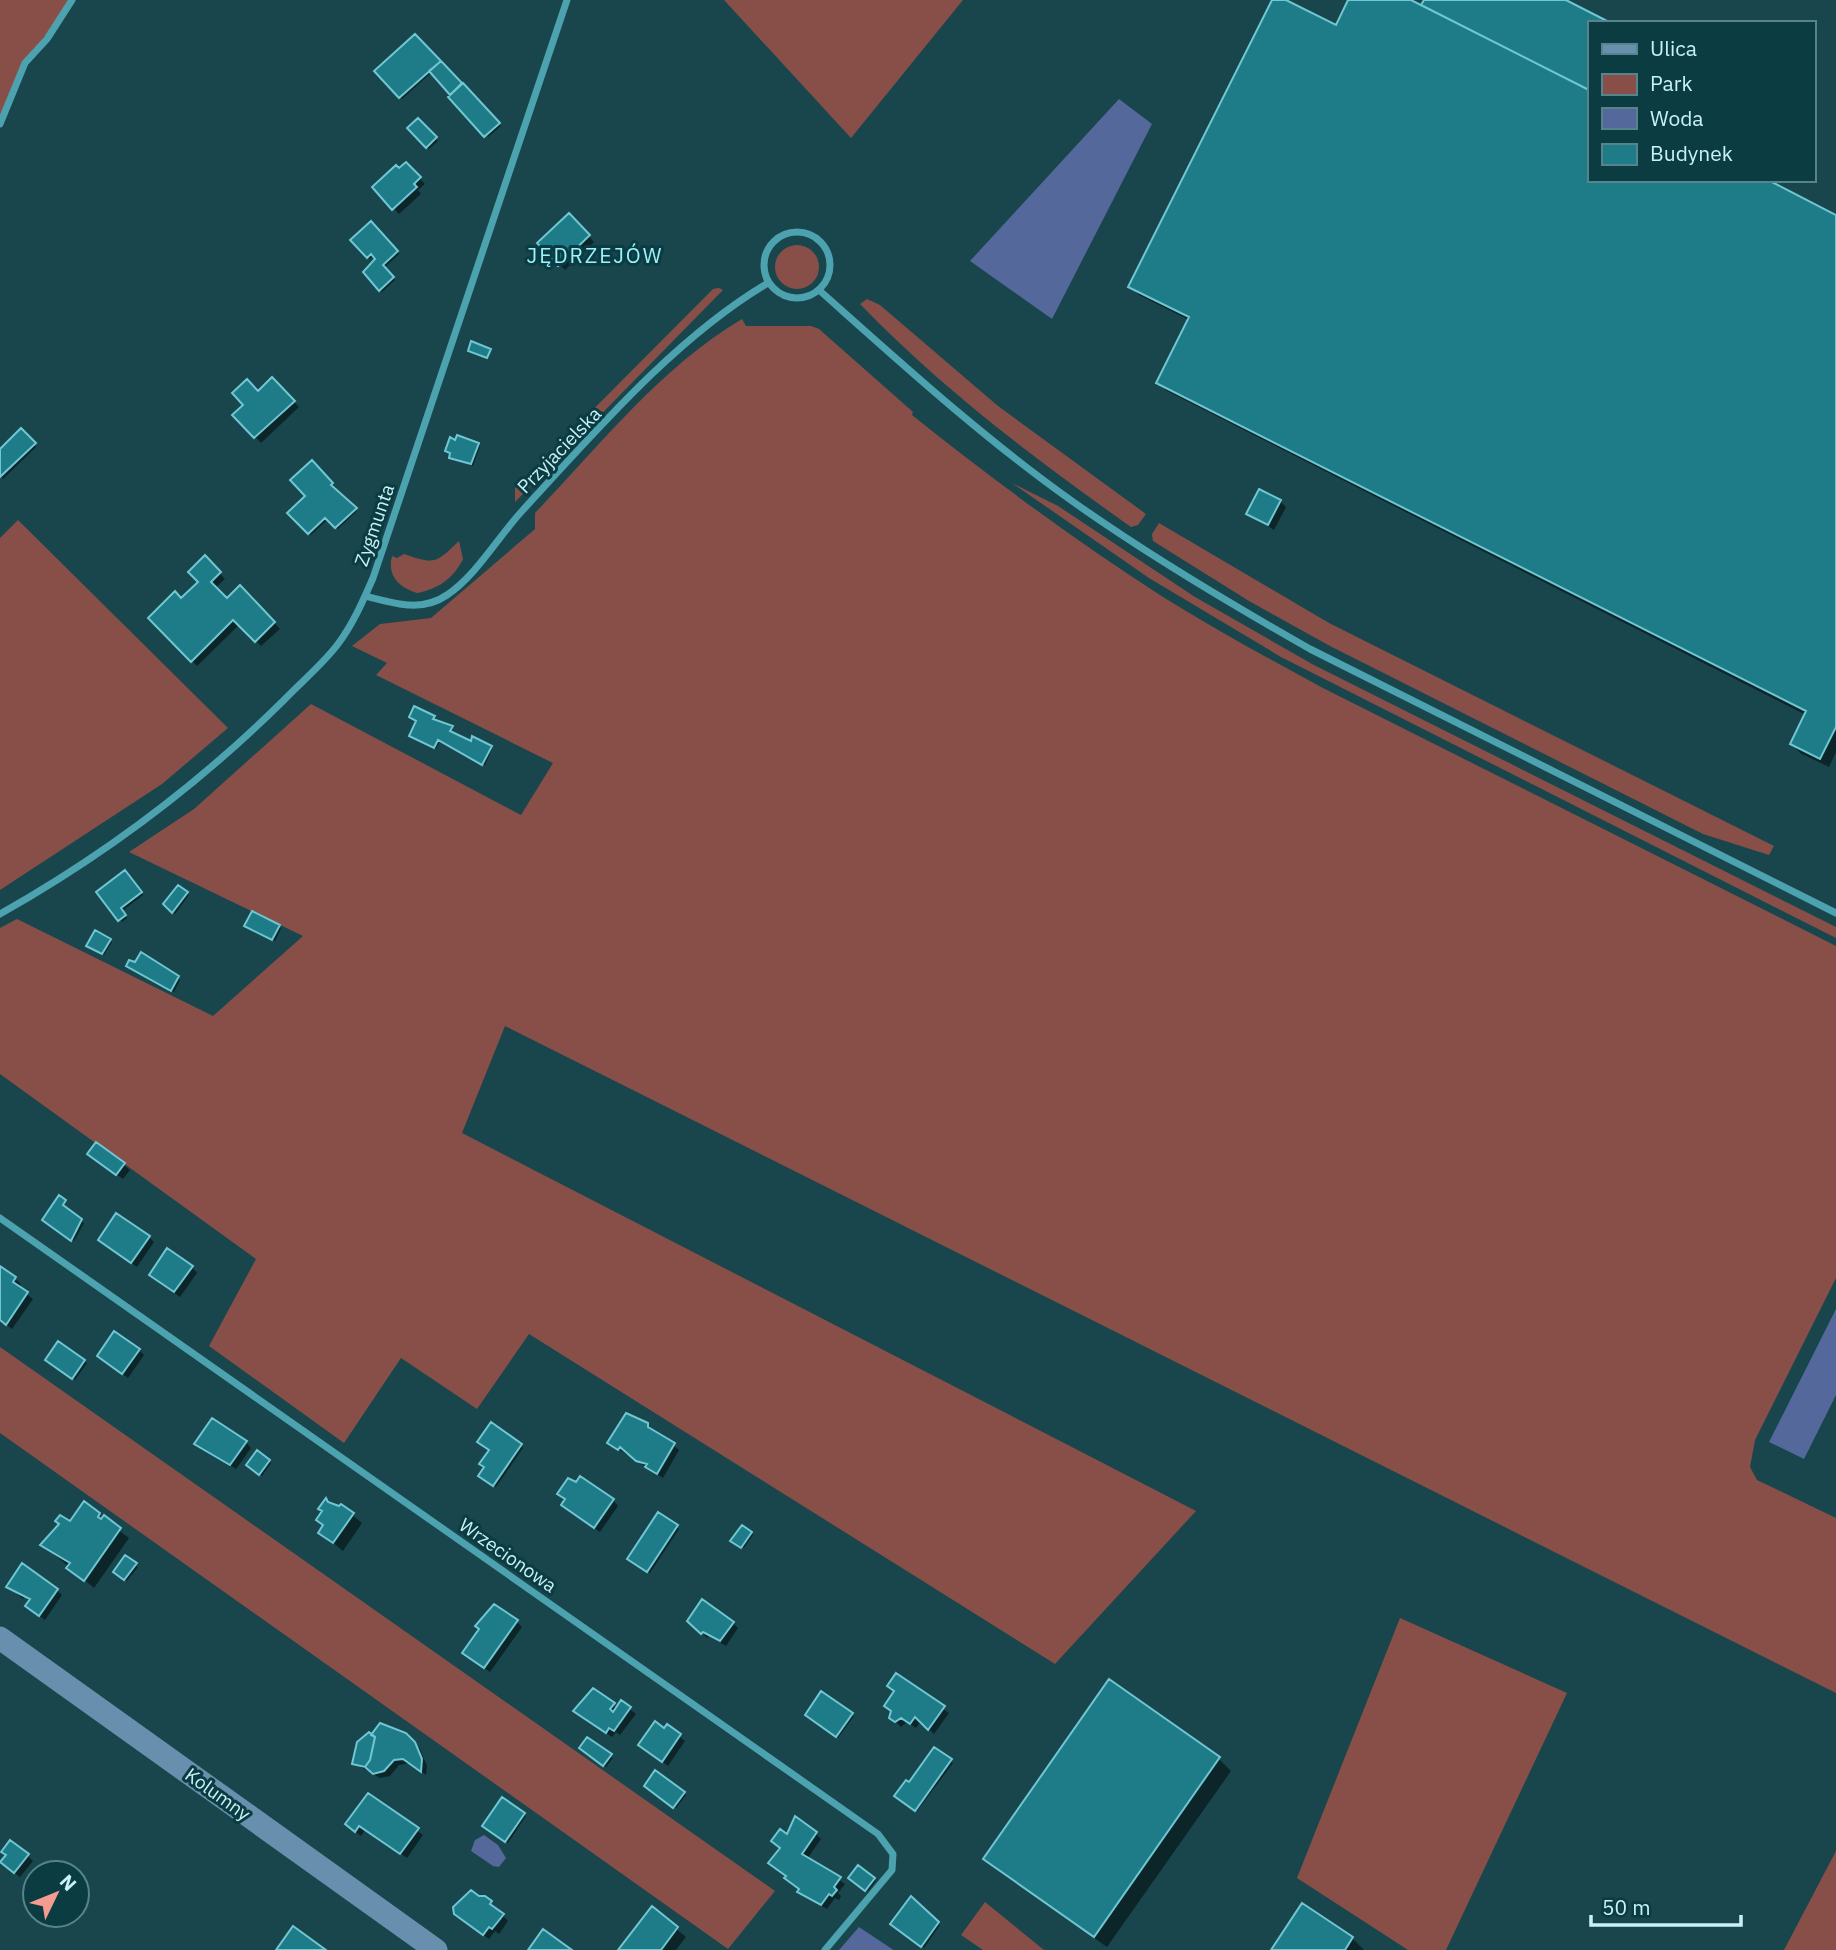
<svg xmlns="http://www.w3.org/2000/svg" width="1836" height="1950" font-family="'IBM Plex Sans',sans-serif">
<rect width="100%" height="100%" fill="#18464c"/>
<path fill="#884f49" d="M0,0H72L25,63L0,124Z
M724,0H963L851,138Z
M775 267a22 22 0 1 1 44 0a22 22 0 1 1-44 0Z
M719,288L723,290L515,502V488L713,289Z
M867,299L880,305L998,406L1146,514L1138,525L1131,527C1035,459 942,389 860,304Z
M742,319L746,326H811L819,329L913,412L912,415C992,479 1076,541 1163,597C1214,629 1268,658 1321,687L1836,946V1278L1755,1440L1750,1467L1757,1480L1836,1518V1693L505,1026L462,1133L1196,1511L1055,1664L529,1334L477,1409L401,1358L344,1443L209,1346L256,1259L0,1074V928L17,919L213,1016L303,936L129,852L194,809L311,704L521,815L553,763L376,675L387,663L352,646L380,624L431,618L535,529V513C600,445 661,367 742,319Z
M1012,483L1058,506L1195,597L1312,664L1836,927V938L1281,657L1149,578Z
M18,520L228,728L162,784L0,890V538Z
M1159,523L1329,623L1774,846L1769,855L1703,834L1330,646L1249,601L1153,541L1152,534Z
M459,541L463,559C453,579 438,589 417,593C399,587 387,576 392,556L397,558L404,554C435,565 436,563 459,541Z
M0,1347L775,1891L728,1949L0,1433Z
M1400,1618L1567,1693L1446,1950H1408L1297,1878Z
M1836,1851V1950H1784Z
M985,1902L1044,1950H983L961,1935Z"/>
<path fill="#54689b" d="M1119,99L1152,124L1052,319L970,261Z
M1836,1309V1395L1804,1459L1769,1442Z
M484,1835L498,1845L506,1858L499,1867L493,1866L471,1851L475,1840Z
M859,1927L892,1949L893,1950H839Z"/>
<path fill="#0007" d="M1274,0H1282L1336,27L1350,0H1407L1429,10L1424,5L1426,0H1562L1589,23V180L1836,217V752L1829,767L1800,753L1792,744L1806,715L1167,391L1158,382L1189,320L1139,295L1130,286Z
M415,36L501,126L488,137L432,72L402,99L376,71Z
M418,120L438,141L429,149L409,128Z
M406,164L425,184L418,190L421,194L399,214L374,187Z
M569,215L594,242L565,270L539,243Z
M371,224L399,254L384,268L395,280L382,292L365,273L378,260L374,255L370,259L353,240Z
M272,380L299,407L261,443L235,415Z
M21,431L36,447L3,479L0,476V451Z
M478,444L480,446L473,466L453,459L447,451Z
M343,496L357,511L338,529L328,519L311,535L290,513Z
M1280,501L1286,507L1274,530L1249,514Z
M205,558L225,579L215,588L227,600L240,587L280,629L261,646L239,625L197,666L150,618L182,600L201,582Z
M415,708L452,728V734L471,743L490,747L492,749L485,765L440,741L436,749L413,737L418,721Z
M125,872L143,895L122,911L127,918L122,922L99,893Z
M187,893L189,895L175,914L166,904Z
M279,926L281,929L275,941L249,928Z
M109,940L112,942L104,955L90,947Z
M141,955L180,980L174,992L131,968Z
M97,1144L130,1170L123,1179L95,1159Z
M65,1201L64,1208L84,1223L74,1241L46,1222Z
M149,1237L154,1242L137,1267L105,1245Z
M192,1267L197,1273L180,1297L156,1280Z
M0,1268L15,1279L21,1284L18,1287L33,1299L12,1329L0,1320Z
M59,1343L87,1363L75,1380L49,1362Z
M139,1350L144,1355L128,1378L99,1356Z
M647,1425L679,1450L663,1478L609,1443Z
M246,1442L251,1448L236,1469L197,1444Z
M521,1445L523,1448L496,1487L482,1478Z
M269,1461L271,1463L262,1476L250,1467Z
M559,1494L613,1500L618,1506L600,1532L568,1510L563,1505L566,1500Z
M84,1504L129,1538L94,1588L43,1545L70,1524Z
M341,1506L362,1523L343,1551L320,1532Z
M659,1515L679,1529L650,1573L632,1561Z
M751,1533L753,1535L744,1548L735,1542Z
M126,1557L138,1567L127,1581L117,1574Z
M8,1586L57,1590L62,1595L45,1620L33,1611L31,1600L25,1596L23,1599Z
M689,1621L733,1623L738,1628L726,1646L709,1636L707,1638Z
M517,1622L522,1627L490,1672L470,1658Z
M896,1676L949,1713L934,1734L921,1721L916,1728L907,1722L901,1727L891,1717Z
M593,1690L618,1709L622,1703L636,1714L620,1735L616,1732L612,1737L576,1711Z
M851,1714L854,1716L838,1738L809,1717Z
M667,1727L685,1741L668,1766L646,1750Z
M405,1734L420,1749L427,1766L426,1775L410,1763L399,1765L390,1776L380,1778L354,1763Z
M583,1750L610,1756L613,1758L606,1767Z
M1219,1759L1231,1771L1107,1947L997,1870L985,1858Z
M950,1761L953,1763L917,1811L899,1798L909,1785Z
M648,1788L684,1793L686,1795L676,1808Z
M368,1795L423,1835L407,1858L365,1830L361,1836L352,1829Z
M524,1814L526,1816L508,1843L487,1828Z
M816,1834L821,1839L807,1859L845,1884L838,1893L841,1896L839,1900L835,1898L827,1909L805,1897L801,1889L771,1864L788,1837Z
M7,1856H28L33,1861L20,1877L8,1868Z
M874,1879L876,1881L868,1891L852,1880Z
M35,1884V1898L33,1901L26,1895Z
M479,1898H485L491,1903L508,1921L499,1934L495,1931L489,1939L461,1919Z
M911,1899L940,1925L924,1948L895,1926Z
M652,1909L686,1937L676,1950H620Z
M1352,1938L1364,1950H1273Z"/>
<path fill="#1d7c87" stroke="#70c6d2" stroke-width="2" d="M1272,0H1286L1336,25L1348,0H1411L1589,90V180H1768L1836,215V727L1820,759L1790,744L1806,711L1156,383L1189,317L1128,287Z
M1424,0H1566L1611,23H1589V90L1421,5Z
M415,34L441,61L399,98L374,71Z
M441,61L462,83L450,95L429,71Z
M463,83L500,123L484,137L448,97Z
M418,118L437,137L426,148L407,128Z
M406,162L421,177L414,184L417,187L392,210L372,187L396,165L399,168Z
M569,213L590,235L558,266L537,243Z
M371,221L398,251L383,265L394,277L379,291L363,272L375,259L371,254L367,258L350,240Z
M471,341L491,349L487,358L468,351Z
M272,377L295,401L254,438L232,415L243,405L232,393L247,379L258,391Z
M21,428L36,443L0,477V449Z
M457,435L479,443L471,464L449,458L450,453L445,451L450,437L455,440Z
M312,460L333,483L331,485L357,508L335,528L325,518L308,534L287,513L305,496L290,480Z
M1259,489L1281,500L1268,525L1246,514Z
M205,555L221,572L211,582L227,598L240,585L275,622L255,642L233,620L191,662L148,618L175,591L181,598L198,582L188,572Z
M414,706L435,716L433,719L453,726L450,731L471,741L472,736L492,746L482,765L438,740L434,748L409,736L416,721L409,717Z
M125,870L142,892L121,908L126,915L118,921L96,892Z
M178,885L188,892L172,913L163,904Z
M252,911L280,925L272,940L244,926Z
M95,930L111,939L102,954L86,946Z
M141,952L179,976L171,991L126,966L129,960L135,962Z
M96,1142L125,1163L116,1175L87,1154Z
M59,1195L66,1200L63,1205L82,1219L71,1241L42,1220Z
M116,1213L150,1236L131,1263L98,1240Z
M167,1248L193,1266L174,1292L149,1275Z
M0,1266L16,1277L13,1282L28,1292L6,1325L0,1320Z
M114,1331L140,1349L122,1374L97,1356Z
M58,1341L85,1360L72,1379L45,1360Z
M626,1413L648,1423V1427L675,1443L657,1474L645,1467L647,1464L636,1461L620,1447L618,1450L607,1443Z
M212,1418L247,1441L230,1465L194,1444Z
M491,1422L522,1444L493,1486L478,1476L484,1467L479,1464L489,1450L477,1442Z
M257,1450L270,1460L259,1475L246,1465Z
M580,1476L614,1499L594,1528L561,1505L565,1499L557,1494L568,1478L576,1482Z
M326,1498L328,1502L339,1506L341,1504L354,1513L333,1543L318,1533L323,1525L316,1520L322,1511L318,1509Z
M84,1501L100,1513L98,1517L101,1519L104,1515L121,1528L84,1581L66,1568L70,1563L40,1545L59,1524L55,1521L60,1515L70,1521Z
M658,1512L678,1525L647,1572L627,1559Z
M742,1525L752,1532L741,1548L730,1541Z
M125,1555L137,1563L124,1580L113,1572Z
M22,1563L58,1589L39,1616L25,1606L30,1599L6,1587Z
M702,1599L734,1622L720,1641L703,1632L701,1634L687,1621Z
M494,1604L518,1620L484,1668L462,1653L479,1629L475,1626Z
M896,1673L945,1706L928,1730L915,1717L910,1724L901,1718L895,1722L889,1718L891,1711L884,1706L894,1691L887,1686Z
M1109,1679L1220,1757L1094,1937L983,1859Z
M593,1688L615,1703L610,1709L613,1712L621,1700L631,1707L614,1731L609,1728L606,1733L573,1711Z
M821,1691L853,1713L836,1737L805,1715Z
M655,1721L664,1728L667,1724L681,1734L662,1762L638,1745Z
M380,1723L406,1733L415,1742L422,1759L421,1772L403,1759L394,1760L384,1771L373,1774L365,1767L370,1760L375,1737L371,1735Z
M369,1732L375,1737L370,1760L365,1767L352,1764L357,1742Z
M587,1737L612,1754L603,1766L579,1748Z
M934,1747L952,1759L915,1811L894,1796L906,1780L909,1782Z
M655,1770L685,1792L673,1808L644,1786Z
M368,1793L419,1828L400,1854L359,1826L355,1832L345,1824Z
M502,1797L525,1813L505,1842L482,1826Z
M795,1816L817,1832L802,1854L841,1877L834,1887L837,1890L832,1896L829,1894L821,1905L797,1892L799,1889L784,1878L786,1876L768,1863L780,1848L771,1841L780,1829L787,1834Z
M10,1840L29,1854L14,1873L0,1862L6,1855L1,1852Z
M858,1865L875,1878L865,1891L848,1878Z
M471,1890L479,1896H485L492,1901L490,1904L504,1914L492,1929L489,1927L483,1935L454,1914L453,1907Z
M911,1896L939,1922L921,1947L890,1924Z
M1302,1903L1353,1937L1345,1950H1271Z
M652,1906L678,1927L661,1950H618Z
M293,1926L326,1950H276Z
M543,1929L572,1950H528Z"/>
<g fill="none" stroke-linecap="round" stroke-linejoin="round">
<path stroke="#4ca2ae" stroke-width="7" d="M0,124L25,63L47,39L72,0
M764 265a33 33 0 1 1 66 0a33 33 0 1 1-66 0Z
M819,290C901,363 982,437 1072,501C1148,555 1229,603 1310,649L1836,913
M365,596C393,603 421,613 447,595C475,577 499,536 522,511C595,432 675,338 768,283
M0,914C103,856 199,784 283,701C301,682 323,664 338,644C353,624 363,601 373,578L567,0
M0,1218L878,1834L893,1854L892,1870L825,1950"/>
<path stroke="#688fad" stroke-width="23" d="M0,1638L436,1950"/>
</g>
<g text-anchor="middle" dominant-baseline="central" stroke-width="6" stroke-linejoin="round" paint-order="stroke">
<g font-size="19" fill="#c9f1f7" stroke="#0a3c42">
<text transform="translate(559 450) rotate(-46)">Przyjacielska</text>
<text transform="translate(374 525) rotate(-71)">Zygmunta</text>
<text transform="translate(508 1555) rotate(35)">Wrzecionowa</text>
<text transform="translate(218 1794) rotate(36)">Kolumny</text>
</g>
<g font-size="21" letter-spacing="2" fill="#9cf2fe" stroke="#0a3c42">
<text x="595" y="255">JĘDRZEJÓW</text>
</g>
</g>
<rect x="1588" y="21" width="228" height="161" fill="#0a3c42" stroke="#56848a" stroke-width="2"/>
<rect x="1602" y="44" width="35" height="10" fill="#688fad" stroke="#56848a" stroke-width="2"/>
<text x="1650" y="56" font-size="21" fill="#c9f1f7">Ulica</text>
<rect x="1602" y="74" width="35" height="21" fill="#884f49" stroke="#56848a" stroke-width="2"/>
<text x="1650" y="91" font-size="21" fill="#c9f1f7">Park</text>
<rect x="1602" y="108" width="35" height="21" fill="#54689b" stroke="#56848a" stroke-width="2"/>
<text x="1650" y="126" font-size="21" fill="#c9f1f7">Woda</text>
<rect x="1602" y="144" width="35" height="21" fill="#1d7c87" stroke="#56848a" stroke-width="2"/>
<text x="1650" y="161" font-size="21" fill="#c9f1f7">Budynek</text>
<g transform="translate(56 1894) rotate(47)"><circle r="33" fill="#0a3c42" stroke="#56848a" stroke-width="2"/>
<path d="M0-5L12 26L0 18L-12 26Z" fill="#f59c92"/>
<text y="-10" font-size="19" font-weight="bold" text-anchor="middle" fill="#c9f1f7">N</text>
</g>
<path d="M1591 1915v10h150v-10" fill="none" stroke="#c9f1f7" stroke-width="3.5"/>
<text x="1602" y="1915" font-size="21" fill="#c9f1f7" stroke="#0a3c42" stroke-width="5" paint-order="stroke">50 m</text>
</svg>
